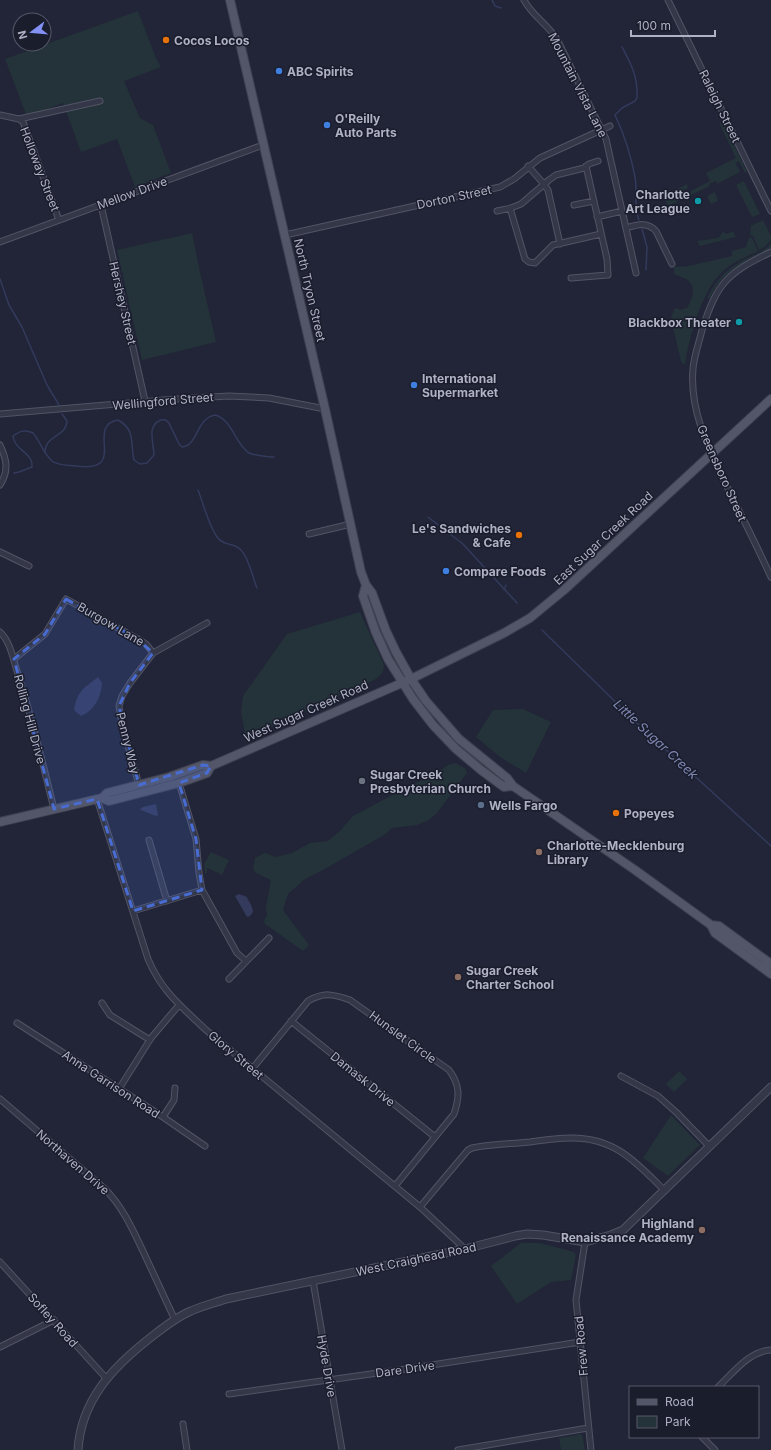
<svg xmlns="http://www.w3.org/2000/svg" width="771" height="1450" font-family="Inter,sans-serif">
<rect width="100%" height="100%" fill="#212537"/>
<path fill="#243239" d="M138,11L156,58L161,67L124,81L140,118L153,125L171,173L135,187L117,139L81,152L63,103L27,117L5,59Z
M719,123H724L747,172L745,173L739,161L736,163L737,167H738L740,172L717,184L716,181L709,184L710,186L668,206L663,196L687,184L688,188L679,192L681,196L710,181L706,173L736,158Z
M744,181L760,214L752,217L736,185Z
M715,192L718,201L711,204L707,196Z
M763,220L771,236V240L765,247L759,250L753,236L750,235L751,226Z
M733,231L736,237L700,246L697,241L718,238L723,232L727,234Z
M192,233L200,272L216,342L142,360L117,250Z
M749,237L752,238L758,251C746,257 733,262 723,271C702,290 689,337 685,365L681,362L671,318L674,309L677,308L680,310L687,308C693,298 697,286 686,279C682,277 678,276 674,274V268L675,267L683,266L684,267L732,256V251L746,247Z
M771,243V249C746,261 722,271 710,298H707C716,279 729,267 747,258C756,254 765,251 771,243Z
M360,612L384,665C384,672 381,675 376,679L246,739L241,712L243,696L287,634Z
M523,709L551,722L526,773L500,757L476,737L493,710Z
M455,763L465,768L467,773L437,813L429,820L417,825L392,828L384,835L323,870L305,879L288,894L283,910L309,945L303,951L265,924L264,920L267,916L266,907L271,880L256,873L253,869L255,858L265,853L276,857L292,853L310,843L328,841L340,831L353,816L413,784L431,777L448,765Z
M211,852L229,860L222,875L208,868H207V873L205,874L204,864Z
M679,1071L687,1079L674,1092L666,1084Z
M671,1115L700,1145L668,1176L643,1158Z
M521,1243H540L574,1252L576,1255L571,1280L551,1282L517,1304L491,1266Z
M582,1434L585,1450H561L559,1438Z"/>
<path fill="#333a5c" d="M98,677L102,683C101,697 95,710 81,716L74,710C78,690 83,689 98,677Z
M156,804L158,815L156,816L141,810L140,809L143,807Z
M239,894L247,897C248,902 252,903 253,912L250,916L247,917L235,896Z"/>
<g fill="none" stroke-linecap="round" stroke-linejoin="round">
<path stroke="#333a5c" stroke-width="1.5" d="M492,0L495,6L501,8
M622,47C632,66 638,77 637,98L635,101L622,108L615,115C624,134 631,156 635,177C638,193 633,204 639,220
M642,229L647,247L646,270
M0,279L9,305L22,327L47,385L59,405
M45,453C45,434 66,438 67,421L62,414
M14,473L19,472L32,467C32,465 32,462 31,460C27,451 14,448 13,436C20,431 25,429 33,433C40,441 43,453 52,461C58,466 68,465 76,466C130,473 84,426 118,420C136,430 130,443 134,460L140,464L147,463L154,455C154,444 146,425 161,420C165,419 166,420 169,423L179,444L182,447C199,445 195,419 215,415C232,419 235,444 249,453C253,455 268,457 274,457
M198,490C204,505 208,524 217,537C224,547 235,542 241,550C250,560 252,576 257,588
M428,517L463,544L517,603
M504,590L506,585
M542,630L639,725L771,846"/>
<g stroke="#525465" stroke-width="7">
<path id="minor" d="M524,0C532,16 549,25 558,41L606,139L636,273
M668,0L771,211
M0,115L19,119L100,101
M19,119L23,122L59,220
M528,166L543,183L548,190L560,244
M101,205L145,401
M574,205L594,201
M510,208L525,259L529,262L535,263L553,245L601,234
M497,211L511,208L521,204L549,180L556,175L584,168L589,164L598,161
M597,217L622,211
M626,228C637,225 647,221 656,231L672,264
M285,235L500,187L514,179L540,158L610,126
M0,242L263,145
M771,252C727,273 717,283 702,330C699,343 694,356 693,369C689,414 712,455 731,495C745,522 758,549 771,577
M571,278L608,275L607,259L586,166
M0,414L176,399L229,396L269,398L325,409
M0,445C7,460 9,471 0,485
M309,534L351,524
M0,552L29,566
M0,632C11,642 13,660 18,674C32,718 43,764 54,809
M14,659L45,634L66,599L136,638L146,644L153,653
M179,783L196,839L199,873L202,890L237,953L246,961
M139,785L122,724L119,706L122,696L130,683L153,653L207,623
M97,799L148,959C162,992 181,1006 206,1030L420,1207L465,1249
M149,840L167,901
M133,911L202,890
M229,979L269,938
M102,1003L110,1015L150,1040
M291,1021L435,1137
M17,1023L163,1117L205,1146
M252,1069L308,1001C324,992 333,994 350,1000L449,1070C460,1085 460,1096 454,1114L395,1186
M621,1076L658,1096L677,1113L709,1146
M119,1089L151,1038L179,1005
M0,1099L105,1189C122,1206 132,1228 142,1249C153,1273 164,1296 175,1320
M163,1117L174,1100L175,1088
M420,1207L468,1150L472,1148C491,1144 511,1144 530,1142C544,1140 558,1138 572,1138C615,1138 636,1162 664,1190
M585,1242L576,1300L591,1450
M0,1262L106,1378
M313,1281L342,1450
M0,1347L54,1320
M718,1387C733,1373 749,1351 771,1350
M229,1394L406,1369L580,1342
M183,1424L187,1450
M702,1437L715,1450
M458,1450L588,1428"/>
</g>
<g stroke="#525465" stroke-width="9">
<path id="tertiary" d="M78,1450C81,1400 113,1367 150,1338C163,1328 176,1317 191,1311C202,1306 214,1303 226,1299L465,1249L515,1236L527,1234L543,1235L585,1242L611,1235L623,1230L771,1087"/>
</g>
<g stroke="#3e4051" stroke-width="10">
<path id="primary" d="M230,0L325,409L361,572L366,585L372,593L386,631L396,652L411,679L426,701L459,739L507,778L513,786L635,870L711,925L715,933L771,974
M366,585L363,596L376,633L388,659L413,699L433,725L456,749L481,770L504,787L513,786
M102,798L109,801L179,783L207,773L211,766
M0,822L102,798L107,793L169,777L203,765L211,766L411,679L504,633L530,618L564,590L771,399
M711,925L719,926L771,964"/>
</g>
<use href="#minor" stroke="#343748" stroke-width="5"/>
<use href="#tertiary" stroke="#343748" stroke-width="7"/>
<use href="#primary" stroke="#525668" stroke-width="8"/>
</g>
<path fill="#496cd2" fill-opacity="0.2" stroke="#496cd2" stroke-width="3" stroke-dasharray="8 5" stroke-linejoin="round" d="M66,599L136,638L153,653L130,683L119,706L139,785L203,765L211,766L207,773L179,783L196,839L202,890L133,911L97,799L54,809L14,659L45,634Z"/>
<g fill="#e8710a" stroke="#1a1d2c" stroke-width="1.5">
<circle cx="166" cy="40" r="4"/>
<circle cx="519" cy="535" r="4"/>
<circle cx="616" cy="813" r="4"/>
</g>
<g fill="#3f7fe0" stroke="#1a1d2c" stroke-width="1.5">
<circle cx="279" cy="71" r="4"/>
<circle cx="327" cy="125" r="4"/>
<circle cx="414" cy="385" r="4"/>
<circle cx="446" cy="571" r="4"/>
</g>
<g fill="#0f9aa8" stroke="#1a1d2c" stroke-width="1.5">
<circle cx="698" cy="201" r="4"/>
<circle cx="739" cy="322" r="4"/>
</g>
<circle fill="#6b7280" stroke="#1a1d2c" stroke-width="1.5" cx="362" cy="781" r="4"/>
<circle fill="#5c6f8a" stroke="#1a1d2c" stroke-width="1.5" cx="481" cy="805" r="4"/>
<g fill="#8d6e63" stroke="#1a1d2c" stroke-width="1.5">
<circle cx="539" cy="852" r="4"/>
<circle cx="458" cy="977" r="4"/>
<circle cx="702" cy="1230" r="4"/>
</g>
<g text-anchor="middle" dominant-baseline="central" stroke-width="3" stroke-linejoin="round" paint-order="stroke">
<g font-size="12" font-weight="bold" fill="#afb1c4" stroke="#1a1d2c" text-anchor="start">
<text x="174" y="40">Cocos Locos</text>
<text x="287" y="71">ABC Spirits</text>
<text x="335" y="118">O'Reilly<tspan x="335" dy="14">Auto Parts</tspan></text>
<text x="690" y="194" text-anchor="end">Charlotte<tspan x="690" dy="14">Art League</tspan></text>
<text x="731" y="322" text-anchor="end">Blackbox Theater</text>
<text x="422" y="378">International<tspan x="422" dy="14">Supermarket</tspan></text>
<text x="511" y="528" text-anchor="end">Le's Sandwiches<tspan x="511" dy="14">&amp; Cafe</tspan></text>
<text x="454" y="571">Compare Foods</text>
<text x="370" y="774">Sugar Creek<tspan x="370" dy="14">Presbyterian Church</tspan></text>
<text x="489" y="805">Wells Fargo</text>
<text x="624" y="813">Popeyes</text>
<text x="547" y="845">Charlotte-Mecklenburg<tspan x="547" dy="14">Library</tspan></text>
<text x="466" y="970">Sugar Creek<tspan x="466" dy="14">Charter School</tspan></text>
<text x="694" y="1223" text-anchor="end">Highland<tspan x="694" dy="14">Renaissance Academy</tspan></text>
</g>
<g font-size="12" fill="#afb1c4" stroke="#1a1d2c">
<text transform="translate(578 85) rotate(63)">Mountain Vista Lane</text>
<text transform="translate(720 106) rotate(64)">Raleigh Street</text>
<text transform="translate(40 169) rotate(69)">Holloway Street</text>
<text transform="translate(132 193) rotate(-20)">Mellow Drive</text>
<text transform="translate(454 197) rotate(-12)">Dorton Street</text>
<text transform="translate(310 290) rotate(77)">North Tryon Street</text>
<text transform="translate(123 303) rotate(77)">Hershey Street</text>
<text transform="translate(163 401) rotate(-5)">Wellingford Street</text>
<text transform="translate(722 473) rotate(66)">Greensboro Street</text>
<text transform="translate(603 538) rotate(-43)">East Sugar Creek Road</text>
<text transform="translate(111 624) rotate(30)">Burgow Lane</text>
<text transform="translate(306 711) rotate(-24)">West Sugar Creek Road</text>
<text transform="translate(30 719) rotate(75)">Rolling Hill Drive</text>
<text transform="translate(128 743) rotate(76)">Penny Way</text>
<text transform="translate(403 1037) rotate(36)">Hunslet Circle</text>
<text transform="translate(236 1055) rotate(40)">Glory Street</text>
<text transform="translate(363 1079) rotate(39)">Damask Drive</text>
<text transform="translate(111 1084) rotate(33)">Anna Garrison Road</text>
<text transform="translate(73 1162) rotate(41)">Northaven Drive</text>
<text transform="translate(416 1259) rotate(-12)">West Craighead Road</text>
<text transform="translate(53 1320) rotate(48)">Sofley Road</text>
<text transform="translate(581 1346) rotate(-95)">Frew Road</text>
<text transform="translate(327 1366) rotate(80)">Hyde Drive</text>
<text transform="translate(405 1369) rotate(-8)">Dare Drive</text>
</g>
<g font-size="13" font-style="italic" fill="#7f87b1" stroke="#1a1d2c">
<text transform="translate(656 739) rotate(43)">Little Sugar Creek</text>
</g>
</g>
<rect x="629" y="1386" width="130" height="52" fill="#1a1d2c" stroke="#565869"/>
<rect x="637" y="1399" width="20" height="6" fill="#525668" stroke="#565869"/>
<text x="665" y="1406" font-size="12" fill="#afb1c4">Road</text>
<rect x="637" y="1416" width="20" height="12" fill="#243239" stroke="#565869"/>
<text x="665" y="1426" font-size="12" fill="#afb1c4">Park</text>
<g transform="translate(32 32) rotate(254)"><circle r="19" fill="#1a1d2c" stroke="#565869"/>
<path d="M0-3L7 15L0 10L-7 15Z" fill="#8391f5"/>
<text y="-6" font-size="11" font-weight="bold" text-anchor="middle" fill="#afb1c4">N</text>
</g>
<path d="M631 30v6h84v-6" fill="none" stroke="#afb1c4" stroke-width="2"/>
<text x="637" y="30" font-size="12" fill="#afb1c4" stroke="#1a1d2c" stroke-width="3" paint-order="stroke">100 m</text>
</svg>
